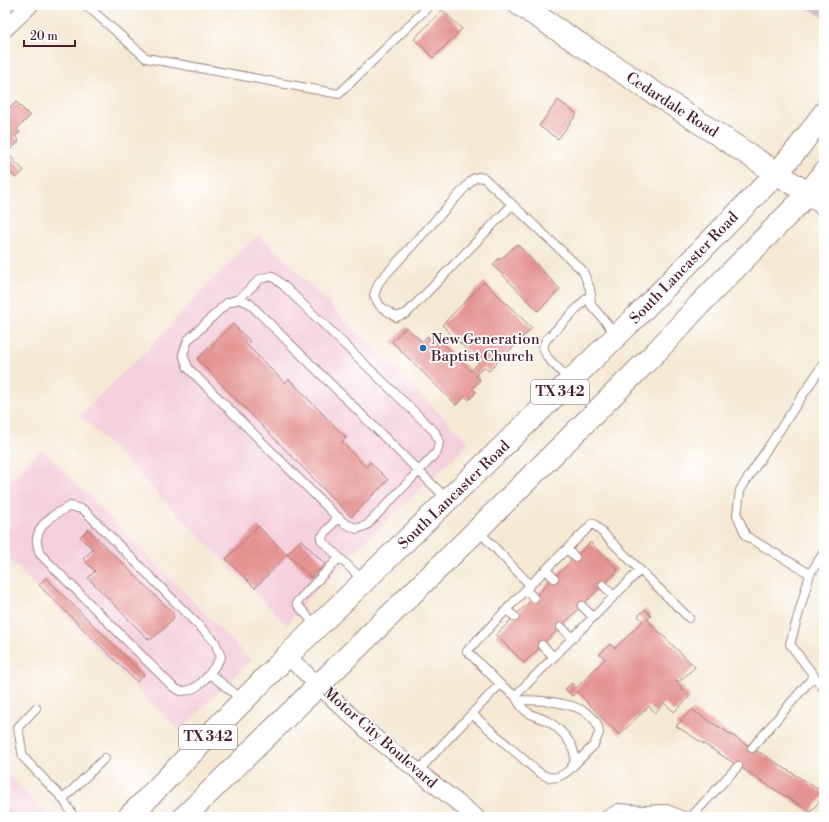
<svg xmlns="http://www.w3.org/2000/svg" width="829" height="822" font-family="'Libre Bodoni',serif">
<rect width="100%" height="100%" fill="#fff"/>
<filter id="ink" filterUnits="userSpaceOnUse"><feTurbulence type="fractalNoise" baseFrequency=".025" numOctaves="2"/><feDisplacementMap in="SourceGraphic" scale="8" xChannelSelector="R" yChannelSelector="G"/><feConvolveMatrix kernelMatrix="1 2 1 2 8 2 1 2 1" color-interpolation-filters="sRGB"/></filter>
<filter id="wash" filterUnits="userSpaceOnUse"><feTurbulence type="fractalNoise" baseFrequency=".012" numOctaves="4" result="noise"/><feDisplacementMap in="SourceGraphic" scale="16" xChannelSelector="R" yChannelSelector="G"/><feGaussianBlur stdDeviation="0.9" result="paint"/><feColorMatrix in="noise" values="0 0 0 0 0 0 0 0 0 0 0 0 0 0 0 0 0 1.4 0 .05"/><feComposite in="paint" operator="in"/></filter>
<g filter="url(#wash)">
<rect width="100%" height="100%" fill="#f5e9d4"/>
<path fill="#f4cfdc" d="M259,234L469,443L318,587L287,625L80,415L152,345L204,288Z
M42,449L251,660L179,731L5,555V485Z
M5,771L50,817H5Z"/>
<path fill="#d0bdcc" d="M804,5H824V18Z"/>
<g id="blocks">
<path fill="#e39290" d="M442,10L462,29L433,58L414,39Z
M558,100L577,114L558,139L539,126Z
M16,102L30,116L17,129L20,132L15,136L19,141L11,149L5,142V107L8,104L11,107Z
M5,151L24,171L16,178L10,172L5,177Z
M517,244L560,289L538,311L493,265L499,258L500,260Z
M484,282L532,328L489,371L484,367L476,375L480,380L472,389L476,392L469,400L465,396L456,405L392,342L406,327L422,342L427,336L430,339L434,335L471,371L479,362L442,325Z
M233,324L250,341L247,345L285,383L289,379L346,438L342,442L366,467L370,462L388,480L351,517L197,359Z
M258,526L287,555L255,588L226,559Z
M88,529L173,613V619L152,639H148L88,578L95,571L83,559L93,549L80,537Z
M301,540L325,564L311,578L287,554Z
M590,542L618,570L524,663L496,635Z
M46,578L144,675L137,682L39,585Z
M645,609L651,616L647,620L695,667L679,682L677,680L675,681L690,696L674,712L664,703L655,713L649,706L619,735L577,692L572,696L565,689L572,683L576,688L605,659L600,654L610,644L615,648L643,621L638,616Z
M692,710L824,793V796L810,812L676,726Z"/>
</g>
</g>
<g filter="url(#ink)">
<use href="#blocks" fill-opacity="0" stroke="#a08480" stroke-width="1"/>
<g fill="none" stroke-linecap="round" stroke-linejoin="round">
<g stroke="#a08480" stroke-width="10">
<path id="lane" d="M86,5L146,58L339,94L430,5
M512,205L407,313L396,317L380,306L374,295L379,282L473,179L478,177L484,178L583,271L590,289L591,305L617,335
M239,299L260,279L272,276L284,286L435,432L439,442L437,452L367,525L357,529L344,523L332,512L188,368L183,354L188,340L227,303L239,299L249,303L448,500
M570,381L547,357L543,347L546,340L591,294
M71,506L84,510L215,642L221,657C213,669 200,692 182,691C179,691 176,689 173,687L40,554C39,550 36,543 37,539C39,522 57,512 71,506Z
M338,517L321,538L322,541L364,581
M567,549L575,557
M824,552L810,574L790,644L824,689
M546,570L554,578
M640,570L689,618
M810,574L746,536L737,515L740,490L824,363
M603,585L614,596
M526,590L534,598
M582,606L593,617
M507,610L515,617
M316,626L297,604V602L339,558
M561,627L573,638
M542,645L554,657
M210,674L243,700
M500,684L467,651L530,585
M518,700C539,700 586,701 597,724C598,726 599,730 599,733L594,745L573,766
M36,708L18,727L23,757L63,799L74,817
M472,714L537,771C544,776 551,780 560,776C589,763 569,736 551,723C544,718 533,717 526,711C521,708 518,701 515,696
M752,748L814,676
M417,772L500,684L515,696L640,570L593,523L530,585L478,530
M63,799L105,758
M5,814L8,817
M603,817L618,808L643,810L667,809L686,817
M691,817L738,766"/>
</g>
<g stroke="#a08480" stroke-width="18">
<path id="street" d="M5,29L30,5
M287,656L373,736L476,817"/>
</g>
<g stroke="#a08480" stroke-width="24">
<path id="secondary" d="M520,5L824,204"/>
</g>
<g stroke="#a08480" stroke-width="24">
<path id="primary" d="M129,817L287,656L632,321L777,173L799,147L824,113
M184,817L478,529L657,351L700,304L808,194L824,173"/>
</g>
<use href="#lane" stroke="#fff" stroke-width="8"/>
<use href="#street" stroke="#fff" stroke-width="16"/>
<use href="#secondary" stroke="#fff" stroke-width="22"/>
<use href="#primary" stroke="#fff" stroke-width="22"/>
</g>
</g>
<circle fill="#1f6fb2" stroke="#fff" stroke-width="1.5" cx="423" cy="348" r="4"/>
<g text-anchor="middle" dominant-baseline="central" stroke-width="3.5" stroke-linejoin="round" paint-order="stroke">
<g fill="#fff" stroke="#80626b" stroke-width="1">
<rect x="531" y="380" width="58" height="24" rx="3"/>
<rect x="179" y="725" width="58" height="24" rx="3"/>
</g>
<g font-size="14" font-weight="bold" fill="#4a1f2b">
<text x="560" y="392">TX 342</text>
<text x="208" y="737">TX 342</text>
</g>
<g font-size="15" fill="#4a1f2b" stroke="#fff">
<text transform="translate(672 105) rotate(33)">Cedardale Road</text>
<text transform="translate(684 268) rotate(-46)">South Lancaster Road</text>
<text transform="translate(454 495) rotate(-44)">South Lancaster Road</text>
<text transform="translate(380 738) rotate(41)">Motor City Boulevard</text>
</g>
<g font-size="15" fill="#4a1f2b" stroke="#fff" text-anchor="start">
<text x="431" y="339">New Generation<tspan x="431" dy="17">Baptist Church</tspan></text>
</g>
</g>
<rect width="829" height="822" fill="none" stroke="#fff" stroke-width="20"/>
<path d="M24 40v6h51v-6" fill="none" stroke="#4a1f2b" stroke-width="2"/>
<text x="30" y="40" font-size="12" fill="#4a1f2b" stroke="#ffffff" stroke-width="3" paint-order="stroke">20 m</text>
</svg>
